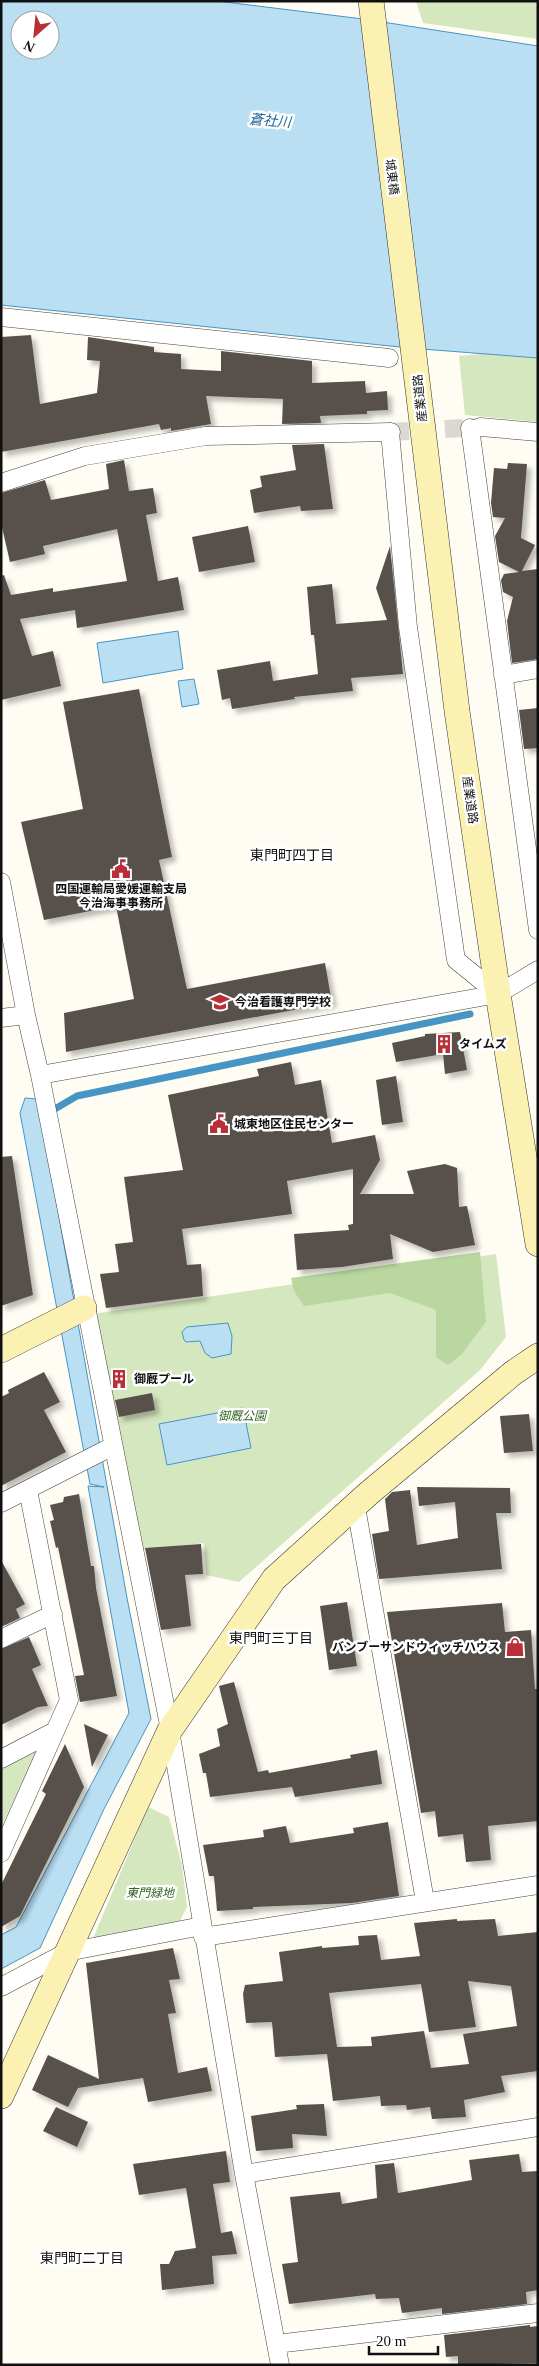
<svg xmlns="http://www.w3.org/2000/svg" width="539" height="2366" font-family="'Times New Roman','Noto Sans JP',serif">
<defs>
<filter id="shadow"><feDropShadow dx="4.5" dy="4.5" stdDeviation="2.5" flood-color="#0004"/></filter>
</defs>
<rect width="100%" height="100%" fill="#fefcf3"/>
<path fill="#d4e7be" d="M416,1H538V39L423,23Z
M501,352L538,354V422L465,415L459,356Z
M496,1254L506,1337L480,1370L239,1582L206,1575L204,1543L143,1550L93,1314Z
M39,1748L1,1827V1767Z
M148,1807L169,1817L182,1865L187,1907L177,1926L92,1941Z"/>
<path fill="#b9d79e" d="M480,1252L486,1322L461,1355L448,1365L436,1357V1310L390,1293L304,1306L294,1291L291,1278Z"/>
<path fill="#badff3" stroke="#4695c5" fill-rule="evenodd" d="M1,1H217L363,19L538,46V358L409,348L1,305ZM20,20H50V50H20Z
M178,631L183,669L103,683L97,643Z
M194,679L199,704L182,707L178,681Z
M25,1098L38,1099L127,1598L151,1719L104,1809L40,1948L1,1969V1935L16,1927L129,1713L88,1486L104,1487L90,1484L20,1113Z
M228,1323L232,1336L231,1354L212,1358L205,1353L200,1341L186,1342L184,1340L182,1332L187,1327Z
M243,1408L251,1448L167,1465L159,1424Z"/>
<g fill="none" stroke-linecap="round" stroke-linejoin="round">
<path stroke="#4695c5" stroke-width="7" d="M48,1113L77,1096L470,1014"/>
</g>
<path fill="#58514c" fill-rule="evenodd" filter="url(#shadow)" d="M31,335L40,404L97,393L100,361L87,360L88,337L154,347V352L181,354V369L221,371V351L312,361V383L365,381L366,393L387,391L388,410L367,411V414L320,416L321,423L282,424L283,399L206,396L211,424L171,431V428L161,430L159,424L1,452V337Z
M324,444L333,509L301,511L300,506L254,513L250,490L262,487L260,476L296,470L292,445Z
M124,460L129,491L153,488L157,513L146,515L158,581L178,577L184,610L77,628L75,610L20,619L32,656L53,651L61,686L1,700V576L4,575L11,595L53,588V592L127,581L117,529L43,546L45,554L10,562L1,523V493L45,480L51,500L109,489L106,464Z
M508,463L527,464L521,538L535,545L522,571L538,569V659L512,663L507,621L513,597L503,592L501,580L504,574L519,572L499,562L495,536L505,518L493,517L491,503L494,468L507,469Z
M248,526L255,562L199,572L192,537Z
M390,546L403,674L351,678L353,691L294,697L295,699L232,709L230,698L222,700L217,670L270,661L273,681L318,674L314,635H311L307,587L332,584L336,624L387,620L376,588Z
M139,689L172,857L159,860L187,989L325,963L332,1003L66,1052L64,1013L134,999L116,906L44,920L21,822L83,809L63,702Z
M538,708V748L524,749L519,710Z
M460,1032L467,1070L445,1074L443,1054L396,1062L392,1043L425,1036V1034Z
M291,1062L295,1085L321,1080L332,1143L375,1135L380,1160L360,1194H414L407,1171L445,1164L457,1168L459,1207L467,1206L475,1245L433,1252L390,1234L393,1259L342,1267L297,1270L294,1234L349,1230L348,1225L353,1224V1169L287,1181L292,1214L182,1229L187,1265L201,1264L203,1296L106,1308L100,1274L119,1272L115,1244L133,1242L124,1177L183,1170L168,1095L259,1076L257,1069Z
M396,1076L403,1122L382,1125L376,1080Z
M12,1156L33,1295L1,1306V1157Z
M44,1372L60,1402L44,1410L66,1452L1,1486V1397L9,1393L8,1390Z
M152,1393L155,1410L119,1417L115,1400Z
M529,1414L533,1451L504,1453L500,1416Z
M417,1487L510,1488L511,1513H496L502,1569L379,1579L372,1534L389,1531L385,1499L392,1492L410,1490L417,1545L458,1538L455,1502L419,1506Z
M79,1494L91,1566H94L96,1588L117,1696L80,1702L75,1676L84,1675L58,1547L56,1548L50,1521L54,1520L50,1505L63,1502L64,1497Z
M201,1544L203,1574L185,1575L191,1626L161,1630L145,1548Z
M1,1560L25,1604L16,1609L20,1618L1,1627Z
M347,1602L357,1666L329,1670L320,1606Z
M502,1603L505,1632L531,1630L535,1689H538V1821L488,1826L491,1860L466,1862L463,1834L438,1837L435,1811L421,1813L387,1612Z
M29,1637L41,1665L32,1669L48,1706L38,1707L1,1725V1649Z
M234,1682L258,1772L268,1770L269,1773L351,1758L350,1755L377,1750L382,1784L295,1797L292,1787L210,1797L206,1773H203L199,1754L220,1746L217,1729L228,1724L219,1686Z
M84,1724L108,1735L92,1767Z
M65,1744L84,1787L20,1916L1,1927V1885L46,1794L42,1791Z
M388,1822L399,1896L352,1903L253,1907V1909L217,1911L214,1876H209L203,1845L264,1837L263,1830L286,1826L290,1843L354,1833L353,1828Z
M457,1919V1921L495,1919L498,1936L538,1932V2071L501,2076L505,2092L464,2100L466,2117L432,2119L430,2107L407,2110L406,2105L381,2106L380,2096L333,2101L327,2054L275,2057L272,2022L246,2023L243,1994L245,1985L283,1981L279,1952L322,1946V1948L359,1945L358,1936L377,1935L381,1960L420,1956L414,1923ZM468,1981L511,1986L517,2026L463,2034L469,2064L431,2068L424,2031L371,2037L372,2046L337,2047L329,1993L421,1984L429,2032L476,2027Z
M173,1948L180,1979L169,1980L176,2013L168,2014L178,2073L207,2067L212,2091L148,2102L143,2078L78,2088L68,2107L32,2090L48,2055L99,2079L86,1963Z
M324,2104L327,2136L292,2134L293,2148L256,2151L251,2116L297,2109L296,2105Z
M56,2107L88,2122L77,2147L43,2131Z
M226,2151L230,2182L213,2184L221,2233L232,2231L237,2254L212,2256L214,2284L162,2290L160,2264H169L175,2251L196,2248L186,2188L139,2195L133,2164Z
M519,2154L522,2172L538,2171V2290L526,2292L527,2304L442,2314V2308L402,2313L399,2298L376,2299L375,2294L289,2304L282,2264L298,2262L290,2197L340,2192L342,2204L377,2198L375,2165L394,2163L398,2193L472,2180L469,2160Z
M530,2325V2327L538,2326V2363L458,2365V2356L446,2357L444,2335Z"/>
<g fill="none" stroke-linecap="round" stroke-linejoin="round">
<path stroke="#dad9d1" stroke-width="18" stroke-dasharray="18 9" stroke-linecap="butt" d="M391,432L480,427"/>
<g stroke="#434343" stroke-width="19">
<path id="street" d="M1,317L389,358
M480,427L538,432
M470,428L538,930
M390,432L408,627L456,960L498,994
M1,483L85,456L206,436L391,432
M503,675L538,669
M1,882L26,1015L40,1075L170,1730L244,2174L280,2365
M1,1018L26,1015
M40,1075L498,994L538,970
M1,1503L113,1446
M356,1507L425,1901
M1,1639L53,1614
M1,1759L55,1731
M1,1853L69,1700L28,1490
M203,1937L538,1885
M1,1987L67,1952L202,1926
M244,2174L538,2127
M276,2344L538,2313"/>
</g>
<g stroke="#323232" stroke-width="26">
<path id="secondary" d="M371,1L457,711L498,994L538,1244
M1,1350L84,1308
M1,2096L170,1730L274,1579L369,1493L513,1373L538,1356"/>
</g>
<use href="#street" stroke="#fff" stroke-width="18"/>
<use href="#secondary" stroke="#faf1b2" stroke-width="25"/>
</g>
<defs>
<g id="civic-bare" transform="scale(1.5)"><path d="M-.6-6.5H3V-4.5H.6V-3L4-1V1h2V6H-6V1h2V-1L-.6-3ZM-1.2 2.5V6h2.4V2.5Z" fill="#b82f38" stroke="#fff" stroke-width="2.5" paint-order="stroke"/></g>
<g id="university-bare" transform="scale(1.5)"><path d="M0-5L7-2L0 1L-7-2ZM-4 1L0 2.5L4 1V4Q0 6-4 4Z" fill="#b82f38" stroke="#fff" stroke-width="2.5" paint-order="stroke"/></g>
<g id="building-bare" transform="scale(1.5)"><path d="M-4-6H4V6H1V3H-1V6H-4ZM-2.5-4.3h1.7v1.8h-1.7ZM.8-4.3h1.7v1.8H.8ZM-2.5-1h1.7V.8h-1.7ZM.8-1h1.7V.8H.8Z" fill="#b82f38" stroke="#fff" stroke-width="2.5" paint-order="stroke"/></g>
<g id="shop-bare" transform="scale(1.5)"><path d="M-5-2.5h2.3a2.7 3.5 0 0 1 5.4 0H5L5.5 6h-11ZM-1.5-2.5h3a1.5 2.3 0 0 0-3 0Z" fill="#b82f38" stroke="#fff" stroke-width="2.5" paint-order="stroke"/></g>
</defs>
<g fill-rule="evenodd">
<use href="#civic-bare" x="121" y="869"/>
<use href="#university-bare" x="220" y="1002"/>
<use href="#building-bare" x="444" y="1044"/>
<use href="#civic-bare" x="219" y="1124"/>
<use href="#building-bare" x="119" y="1379"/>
<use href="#shop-bare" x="515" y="1647"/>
</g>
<g text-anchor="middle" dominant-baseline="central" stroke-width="5" stroke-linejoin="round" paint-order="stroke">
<g font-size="12" fill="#101010" stroke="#fff">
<text transform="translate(392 177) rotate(83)">城東橋</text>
<text transform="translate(420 398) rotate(-96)">産業道路</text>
<text transform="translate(470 800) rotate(82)">産業道路</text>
</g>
<g font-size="12" font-weight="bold" fill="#101010" stroke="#fff" text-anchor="start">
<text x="121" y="889" text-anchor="middle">四国運輸局愛媛運輸支局<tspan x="121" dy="14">今治海事事務所</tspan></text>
<text x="235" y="1002">今治看護専門学校</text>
<text x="459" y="1044">タイムズ</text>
<text x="234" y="1124">城東地区住民センター</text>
<text x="134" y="1379">御厩プール</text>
<text x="500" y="1647" text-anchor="end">バンブーサンドウィッチハウス</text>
</g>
<g font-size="12" font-style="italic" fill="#326423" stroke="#fff">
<text x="242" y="1416">御厩公園</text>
<text x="150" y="1893">東門緑地</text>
</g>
<g font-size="14" font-style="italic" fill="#20679a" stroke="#fff">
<text transform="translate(270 121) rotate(5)">蒼社川</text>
</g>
<g font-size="14" fill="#101010" stroke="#fff">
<text x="292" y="855">東門町四丁目</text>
<text x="271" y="1638">東門町三丁目</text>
<text x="82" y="2258">東門町二丁目</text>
</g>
</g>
<rect width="539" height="2366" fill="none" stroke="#101010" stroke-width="5"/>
<g transform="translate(35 35) rotate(207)"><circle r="24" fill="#ffffff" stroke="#9f9f9f"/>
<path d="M0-4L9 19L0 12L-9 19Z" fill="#b82f38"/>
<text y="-8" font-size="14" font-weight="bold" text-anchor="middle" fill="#101010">N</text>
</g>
<path d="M369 2346v8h69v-8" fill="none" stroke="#101010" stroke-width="2.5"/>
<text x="376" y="2346" font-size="15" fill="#101010" stroke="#ffffff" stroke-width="4" paint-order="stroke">20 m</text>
</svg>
